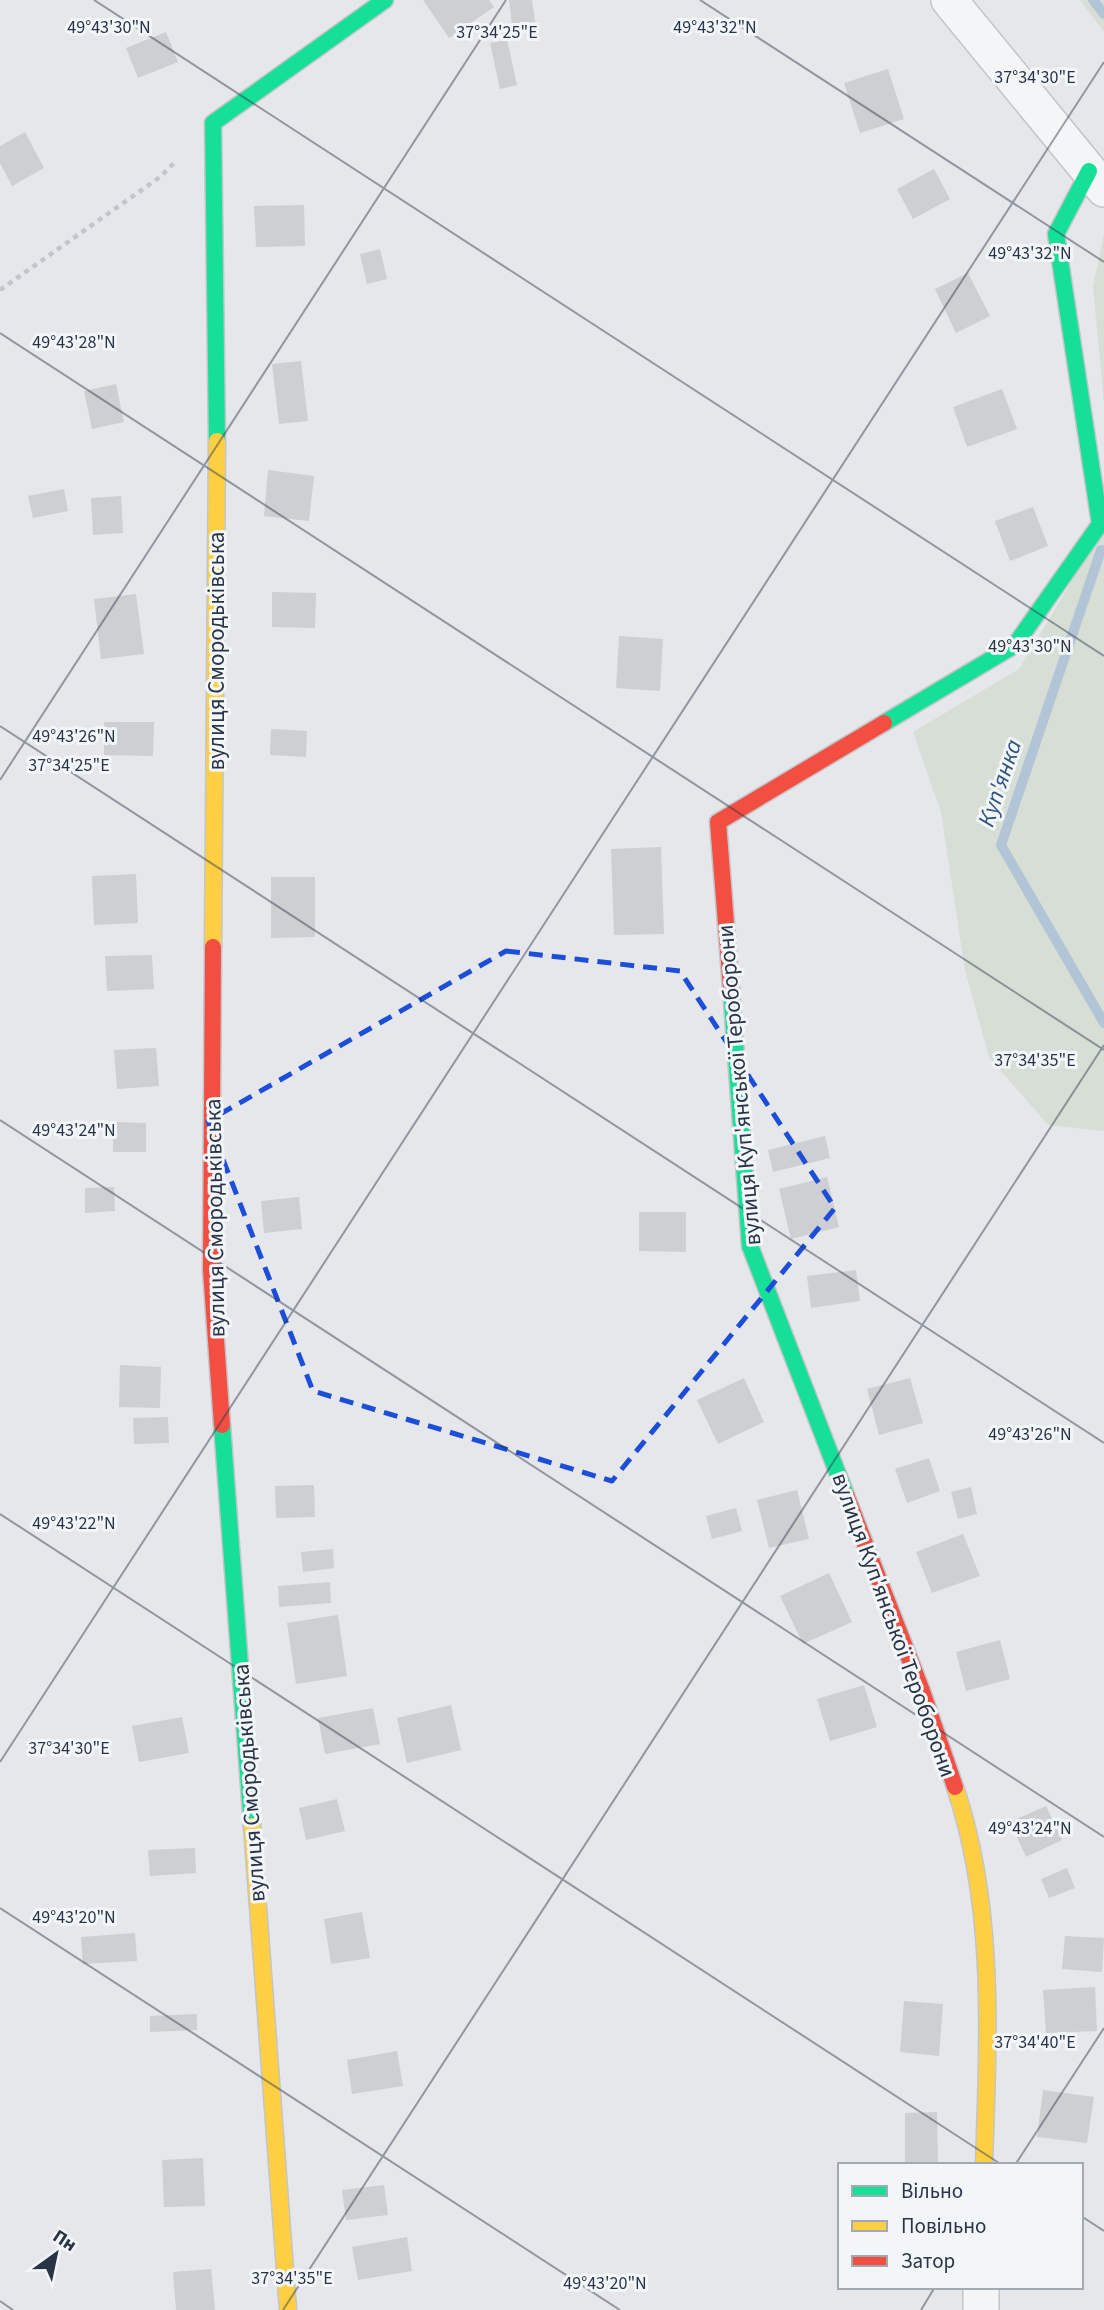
<svg xmlns="http://www.w3.org/2000/svg" width="1104" height="2310" font-family="'Source Sans 3',sans-serif">
<rect width="100%" height="100%" fill="#e5e7ea"/>
<path fill="#d6ded5" d="M1080,0H1104V32Z
M1104,234V403L1093,287Z
M1104,528V1131L1048,1125L989,1057L965,970L941,812L913,732L1019,669Z"/>
<g fill="none" stroke-linecap="round" stroke-linejoin="round">
<path stroke="#b2c5d6" stroke-width="10" d="M1093,0L1104,14
M1101,550L1001,845L1104,1023"/>
</g>
<path fill="#cdcfd3" d="M423,0H489L494,7L449,38Z
M509,0H532L535,22L512,24Z
M166,32L178,62L138,78L126,48Z
M507,40L517,85L500,89L490,43Z
M888,69L904,119L860,133L844,83Z
M25,132L44,168L12,186L0,163V146Z
M934,169L950,199L913,219L897,189Z
M304,205L305,246L256,247L254,206Z
M380,249L387,279L367,284L360,254Z
M968,273L990,316L956,333L935,289Z
M301,361L308,421L279,424L272,364Z
M116,384L124,422L92,429L84,391Z
M1002,389L1017,429L967,447L953,407Z
M268,470L314,476L309,521L264,516Z
M64,489L68,511L33,518L28,496Z
M121,496L123,533L93,535L91,498Z
M1033,507L1048,546L1010,561L995,521Z
M272,592L316,593L315,628L272,627Z
M136,594L144,654L101,659L94,599Z
M619,636L663,639L660,691L616,688Z
M104,722H154L153,756L104,755Z
M271,729L307,731L306,757L270,755Z
M661,847L664,934L614,935L611,849Z
M136,874L138,923L94,925L92,876Z
M271,877H315V937L271,938Z
M152,955L154,989L107,991L105,956Z
M156,1048L159,1086L117,1089L114,1050Z
M113,1122L146,1123V1152H113Z
M825,1136L830,1158L773,1172L768,1150Z
M827,1177L839,1227L791,1239L779,1189Z
M114,1187L115,1211L85,1213V1188Z
M299,1197L302,1229L264,1233L261,1201Z
M639,1212H686V1252L639,1251Z
M856,1270L860,1301L811,1308L807,1276Z
M120,1365L161,1367L160,1408L119,1407Z
M744,1378L764,1422L718,1444L697,1400Z
M910,1378L923,1423L879,1435L867,1389Z
M168,1417L169,1443L134,1444L133,1418Z
M929,1458L940,1491L907,1503L895,1469Z
M314,1485L315,1517L276,1518L275,1486Z
M971,1487L977,1514L958,1519L951,1492Z
M797,1490L809,1539L769,1548L757,1500Z
M736,1508L742,1531L712,1539L706,1516Z
M963,1534L980,1576L932,1593L916,1552Z
M333,1549L334,1568L303,1572L301,1552Z
M829,1573L852,1622L803,1644L780,1596Z
M330,1582L331,1603L279,1607L278,1586Z
M338,1615L347,1676L296,1684L287,1623Z
M1000,1640L1010,1679L966,1691L956,1652Z
M864,1685L877,1727L830,1741L817,1699Z
M451,1705L461,1750L407,1763L397,1718Z
M373,1708L380,1744L325,1754L318,1718Z
M182,1717L189,1753L139,1762L132,1726Z
M337,1799L345,1831L306,1840L299,1808Z
M1046,1806L1062,1840L1026,1857L1010,1822Z
M195,1848L196,1873L150,1876L148,1850Z
M1067,1868L1075,1888L1049,1898L1041,1879Z
M362,1912L370,1958L331,1964L324,1919Z
M135,1933L137,1961L83,1964L81,1937Z
M1065,1936L1104,1938L1102,1972L1062,1969Z
M1095,1987L1097,2031L1046,2033L1043,1990Z
M904,2001L943,2004L939,2056L900,2052Z
M197,2014V2030L150,2032V2016Z
M397,2051L403,2086L352,2094L347,2060Z
M1043,2090L1094,2097L1087,2143L1037,2137Z
M937,2112L938,2165H905V2113Z
M203,2158L205,2206L164,2207L162,2160Z
M384,2185L388,2215L346,2220L342,2190Z
M407,2237L412,2271L358,2280L352,2247Z
M211,2269L215,2310H176L173,2272Z"/>
<g fill="none" stroke-linecap="round" stroke-linejoin="round">
<g stroke="#c3c5c8" stroke-width="38">
<path id="street" d="M949,0L1104,189
M981,2310V2287"/>
</g>
<g stroke="#c3c5c8" stroke-width="19">
<path id="fast" d="M217,441L213,123L385,0
M884,723L1015,645L1100,524L1056,234L1089,171
M731,988L750,1246L846,1495
M222,1425L252,1826"/>
</g>
<g stroke="#c3c5c8" stroke-width="19">
<path id="slow" d="M213,947L217,441
M955,1787C996,1908 988,2039 984,2165
M252,1826L288,2310"/>
</g>
<g stroke="#c3c5c8" stroke-width="19">
<path id="jam" d="M213,947L211,1270L222,1425
M731,988L718,822L884,723
M846,1495L922,1691L955,1787"/>
</g>
<path stroke="#c3c5ca" stroke-width="4.5" stroke-dasharray="5 5" stroke-linecap="butt" d="M0,290L160,177L177,160"/>
<use href="#street" stroke="#f4f5f7" stroke-width="35"/>
<use href="#fast" stroke="#16e098" stroke-width="16"/>
<use href="#slow" stroke="#ffcf43" stroke-width="16"/>
<use href="#jam" stroke="#f24e42" stroke-width="16"/>
</g>
<path fill="none" stroke="#1d4ed8" stroke-width="5" stroke-dasharray="14 9" stroke-linejoin="round" d="M506,951L680,971L835,1208L612,1481L313,1391L208,1121Z"/>
<path fill="none" stroke="#293546" stroke-width="2" stroke-opacity="0.45" d="M94,0L1104,656M700,0L1104,262M0,333L1104,1050M0,726L1104,1443M0,780L506,0M0,1120L1104,1837M0,1514L1002,2165M0,1762L1104,62M0,1908L620,2310M1015,2165L1104,2028M1081,2216L1104,2231M0,2301L13,2310M283,2310L1104,1045M921,2310L935,2287"/>
<g text-anchor="middle" dominant-baseline="central" stroke-width="6" stroke-linejoin="round" paint-order="stroke">
<g font-size="23" fill="#293546" stroke="#f3f6f9">
<text transform="translate(216 651) rotate(-90)">вулиця Смородьківська</text>
<text transform="translate(739 1085) rotate(-95)">вулиця Куп'янської Тероборони</text>
<text transform="translate(215 1218) rotate(-91)">вулиця Смородьківська</text>
<text transform="translate(894 1625) rotate(70)">вулиця Куп'янської Тероборони</text>
<text transform="translate(249 1783) rotate(-94)">вулиця Смородьківська</text>
</g>
<g font-size="24" font-style="italic" fill="#30557d" stroke="#f3f6f9">
<text transform="translate(1000 783) rotate(-71)">Куп'янка</text>
</g>
</g>
<g font-size="18" text-anchor="middle" fill="#293546" stroke="#f3f6f9" stroke-width="6" stroke-linejoin="round" paint-order="stroke">
<text x="109" y="33">49°43'30"N</text>
<text x="715" y="33">49°43'32"N</text>
<text x="497" y="38">37°34'25"E</text>
<text x="1035" y="83">37°34'30"E</text>
<text x="1030" y="259">49°43'32"N</text>
<text x="74" y="348">49°43'28"N</text>
<text x="1030" y="652">49°43'30"N</text>
<text x="74" y="742">49°43'26"N</text>
<text x="69" y="771">37°34'25"E</text>
<text x="1035" y="1066">37°34'35"E</text>
<text x="74" y="1136">49°43'24"N</text>
<text x="1030" y="1440">49°43'26"N</text>
<text x="74" y="1529">49°43'22"N</text>
<text x="69" y="1754">37°34'30"E</text>
<text x="1030" y="1834">49°43'24"N</text>
<text x="74" y="1923">49°43'20"N</text>
<text x="1035" y="2048">37°34'40"E</text>
<text x="292" y="2284">37°34'35"E</text>
<text x="605" y="2289">49°43'20"N</text>
</g>
<rect x="838" y="2163" width="245" height="126" fill="#f3f6f9" stroke="#a2a9b1" stroke-width="2"/>
<rect x="852" y="2186" width="35" height="10" fill="#16e098" stroke="#a2a9b1" stroke-width="2"/>
<text x="901" y="2198" font-size="21" fill="#293546">Вільно</text>
<rect x="852" y="2221" width="35" height="10" fill="#ffcf43" stroke="#a2a9b1" stroke-width="2"/>
<text x="901" y="2233" font-size="21" fill="#293546">Повільно</text>
<rect x="852" y="2256" width="35" height="10" fill="#f24e42" stroke="#a2a9b1" stroke-width="2"/>
<text x="901" y="2268" font-size="21" fill="#293546">Затор</text>
<g transform="translate(56 2254) rotate(33)" stroke="#f3f6f9" stroke-width="5" paint-order="stroke">
<path d="M0-5L12 26L0 18L-12 26Z" fill="#293546"/>
<text y="-10" font-size="19" font-weight="bold" text-anchor="middle" fill="#293546">Пн</text>
</g>
</svg>
